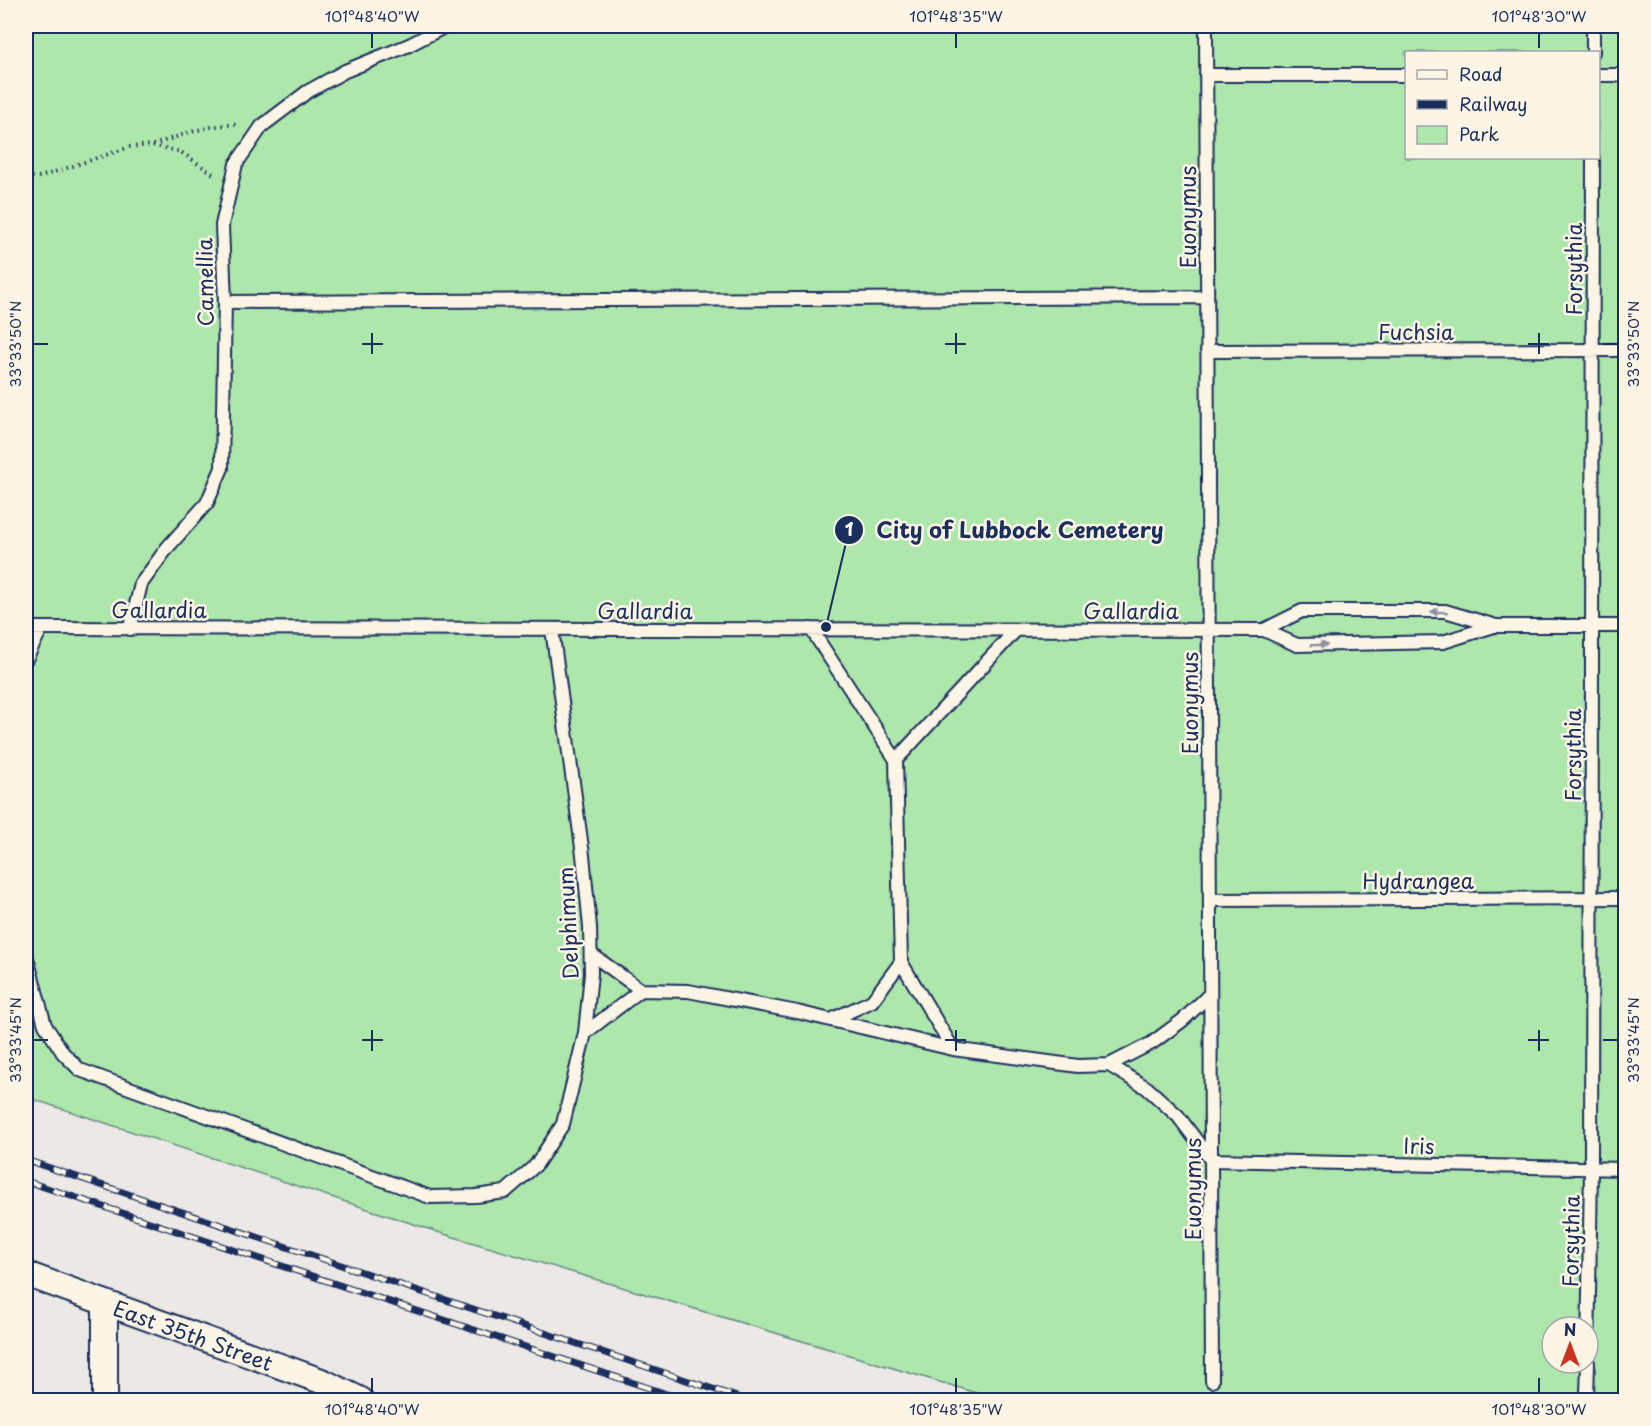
<svg xmlns="http://www.w3.org/2000/svg" width="1651" height="1426" font-family="'Playpen Sans',sans-serif">
<rect width="100%" height="100%" fill="#ebe8e5"/>
<filter id="ink" filterUnits="userSpaceOnUse"><feTurbulence type="fractalNoise" baseFrequency=".0167" numOctaves="2"/><feDisplacementMap in="SourceGraphic" scale="12" xChannelSelector="R" yChannelSelector="G"/><feConvolveMatrix kernelMatrix="1 2 1 2 8 2 1 2 1" color-interpolation-filters="sRGB"/></filter>
<g filter="url(#ink)">
<path fill="#ade7ac" stroke="#648b85" stroke-width="1.5" fill-rule="evenodd" d="M26,26H1625V1400H1000L444,1234L26,1097ZM1406,52H1598V158H1406ZM1552,1327H1588V1363H1552Z"/>
<g fill="none" stroke-linecap="round" stroke-linejoin="round">
<g stroke="#1b2f5e" stroke-width="16">
<path id="lane" d="M1206,26L1212,1381
M1593,52V26
M1206,75H1406
M1598,75H1626
M225,302L1207,297
M1207,351L1626,350
M26,628L1264,630L1302,611H1445L1496,626H1626
M130,629L141,584L167,548L207,503L222,468L225,302L222,225L236,164L262,126L307,92L345,71L409,45L446,26
M811,629L896,760L901,962L872,1001L831,1020
M1264,630L1297,645L1443,642L1494,626
M26,659L41,629
M896,760L1016,630
M1210,900L1626,898
M26,954L45,1025L63,1053L80,1070L430,1197L476,1196L505,1192L536,1165L563,1124L585,1033L591,974L590,927L583,855L552,629
M591,954L641,990
M901,962L953,1049
M585,1033L641,990L688,991L797,1012L953,1049L1078,1066L1109,1065L1152,1043L1183,1020L1210,994
M1109,1065L1147,1088L1178,1116L1211,1160L1626,1169
M1588,1353L1591,1169L1593,158
M1588,1363L1587,1395L1591,1400"/>
</g>
<g stroke="#1b2f5e" stroke-width="28">
<g id="street">
<path id="s1" d="M26,1274L324,1382L361,1400"/>
<path d="M105,1400V1303"/>
</g>
</g>
<path stroke="#1b2f5e" stroke-width="4" stroke-dasharray="1.5 4.5" stroke-linecap="butt" d="M153,145C179,136 210,123 239,125
M26,177H40L130,147L152,145L181,152L213,174"/>
<use href="#lane" stroke="#fcf5e5" stroke-width="12"/>
<use href="#street" stroke="#fcf5e5" stroke-width="24"/>
<g stroke="#1b2f5e" stroke-width="7">
<path id="rail" d="M26,1160L746,1400
M26,1181L685,1400"/>
</g>
<use href="#rail" stroke="#fcf5e5" stroke-width="4.5" stroke-dasharray="14" stroke-linecap="butt"/>
</g>
<defs><path id="oneway-solid" d="M-6-.8H1V-3.2L6.5 0L1 3.2V.8H-6Z" transform="scale(1.5)"/></defs>
<g fill="#8c92a2">
<use href="#oneway-solid" transform="translate(1439 612) rotate(-177)"/>
<use href="#oneway-solid" transform="translate(1319 645) rotate(-1)"/>
</g>
</g>
<path fill="none" stroke="#1b2f5e" stroke-width="2" d="M372,33V48M956,33V48M1539,33V48M372,333V354M956,333V354M1539,333V354M33,344H48M362,344H383M945,344H966M1528,344H1549M1603,344H1618M372,1030V1051M956,1030V1051M1539,1030V1051M33,1040H48M362,1040H383M945,1040H966M1528,1040H1549M1603,1040H1618M372,1378V1393M956,1378V1393M1539,1378V1393"/>
<g text-anchor="middle" dominant-baseline="central" stroke-width="5" stroke-linejoin="round" paint-order="stroke">
<g font-size="21" fill="#1b2f5e" stroke="#fcf5e5">
<text transform="translate(1187 217) rotate(-90)">Euonymus</text>
<text transform="translate(1573 269) rotate(-90)">Forsythia</text>
<text transform="translate(204 282) rotate(-91)">Camellia</text>
<text x="1416" y="331">Fuchsia</text>
<text x="159" y="609">Gallardia</text>
<text x="645" y="610">Gallardia</text>
<text x="1131" y="610">Gallardia</text>
<text transform="translate(1189 703) rotate(-90)">Euonymus</text>
<text transform="translate(1572 755) rotate(-90)">Forsythia</text>
<text x="1418" y="880">Hydrangea</text>
<text transform="translate(567 923) rotate(-93)">Delphimum</text>
<text transform="translate(1419 1145) rotate(1)">Iris</text>
<text transform="translate(1192 1189) rotate(-90)">Euonymus</text>
<text transform="translate(1570 1241) rotate(-89)">Forsythia</text>
<text stroke="none"><textPath href="#s1" startOffset="178">East 35th Street</textPath></text>
</g>
</g>
<path fill="none" stroke="#1b2f5e" stroke-width="2" d="M826 627L849 530"/>
<g fill="#1b2f5e" stroke="#fcf5e5" stroke-width="2">
<circle cx="826" cy="627" r="6"/>
<circle cx="849" cy="530" r="15"/>
</g>
<g font-size="18" text-anchor="middle" font-weight="bold" fill="#fff">
<text x="849" y="536">1</text>
</g>
<g font-size="22" text-anchor="middle" font-weight="bold" fill="#1b2f5e" stroke="#fcf5e5" stroke-width="5" stroke-linejoin="round" paint-order="stroke">
<text x="1020" y="538">City of Lubbock Cemetery</text>
</g>
<rect width="1651" height="1426" fill="none" stroke="#fcf5e5" stroke-width="66"/>
<rect x="1405" y="51" width="195" height="108" fill="#fcf5e5" stroke="#a2a6af" stroke-width="1.5"/>
<rect x="1417" y="70" width="30" height="9" fill="#fcf5e5" stroke="#a2a6af" stroke-width="1.5"/>
<text x="1459" y="81" font-size="18" fill="#1b2f5e">Road</text>
<rect x="1417" y="100" width="30" height="9" fill="#1b2f5e" stroke="#a2a6af" stroke-width="1.5"/>
<text x="1459" y="111" font-size="18" fill="#1b2f5e">Railway</text>
<rect x="1417" y="126" width="30" height="18" fill="#ade7ac" stroke="#a2a6af" stroke-width="1.5"/>
<text x="1459" y="141" font-size="18" fill="#1b2f5e">Park</text>
<g transform="translate(1570 1345)"><circle r="28" fill="#fcf5e5" stroke="#a2a6af" stroke-width="1.5"/>
<path d="M0-4.5L10 22L0 15L-10 22Z" fill="#c8321e"/>
<text y="-9" font-size="16" font-weight="bold" text-anchor="middle" fill="#1b2f5e">N</text>
</g>
<rect x="33" y="33" width="1585" height="1360" fill="none" stroke="#1b2f5e" stroke-width="2"/>
<g font-size="15" text-anchor="middle" fill="#1b2f5e">
<text x="372" y="22">101°48'40"W</text>
<text x="956" y="22">101°48'35"W</text>
<text x="1539" y="22">101°48'30"W</text>
<text transform="translate(16 344) rotate(-90)" y="5">33°33'50"N</text>
<text transform="translate(1634 344) rotate(-90)" y="5">33°33'50"N</text>
<text transform="translate(16 1040) rotate(-90)" y="5">33°33'45"N</text>
<text transform="translate(1634 1040) rotate(-90)" y="5">33°33'45"N</text>
<text x="372" y="1415">101°48'40"W</text>
<text x="956" y="1415">101°48'35"W</text>
<text x="1539" y="1415">101°48'30"W</text>
</g>
</svg>
